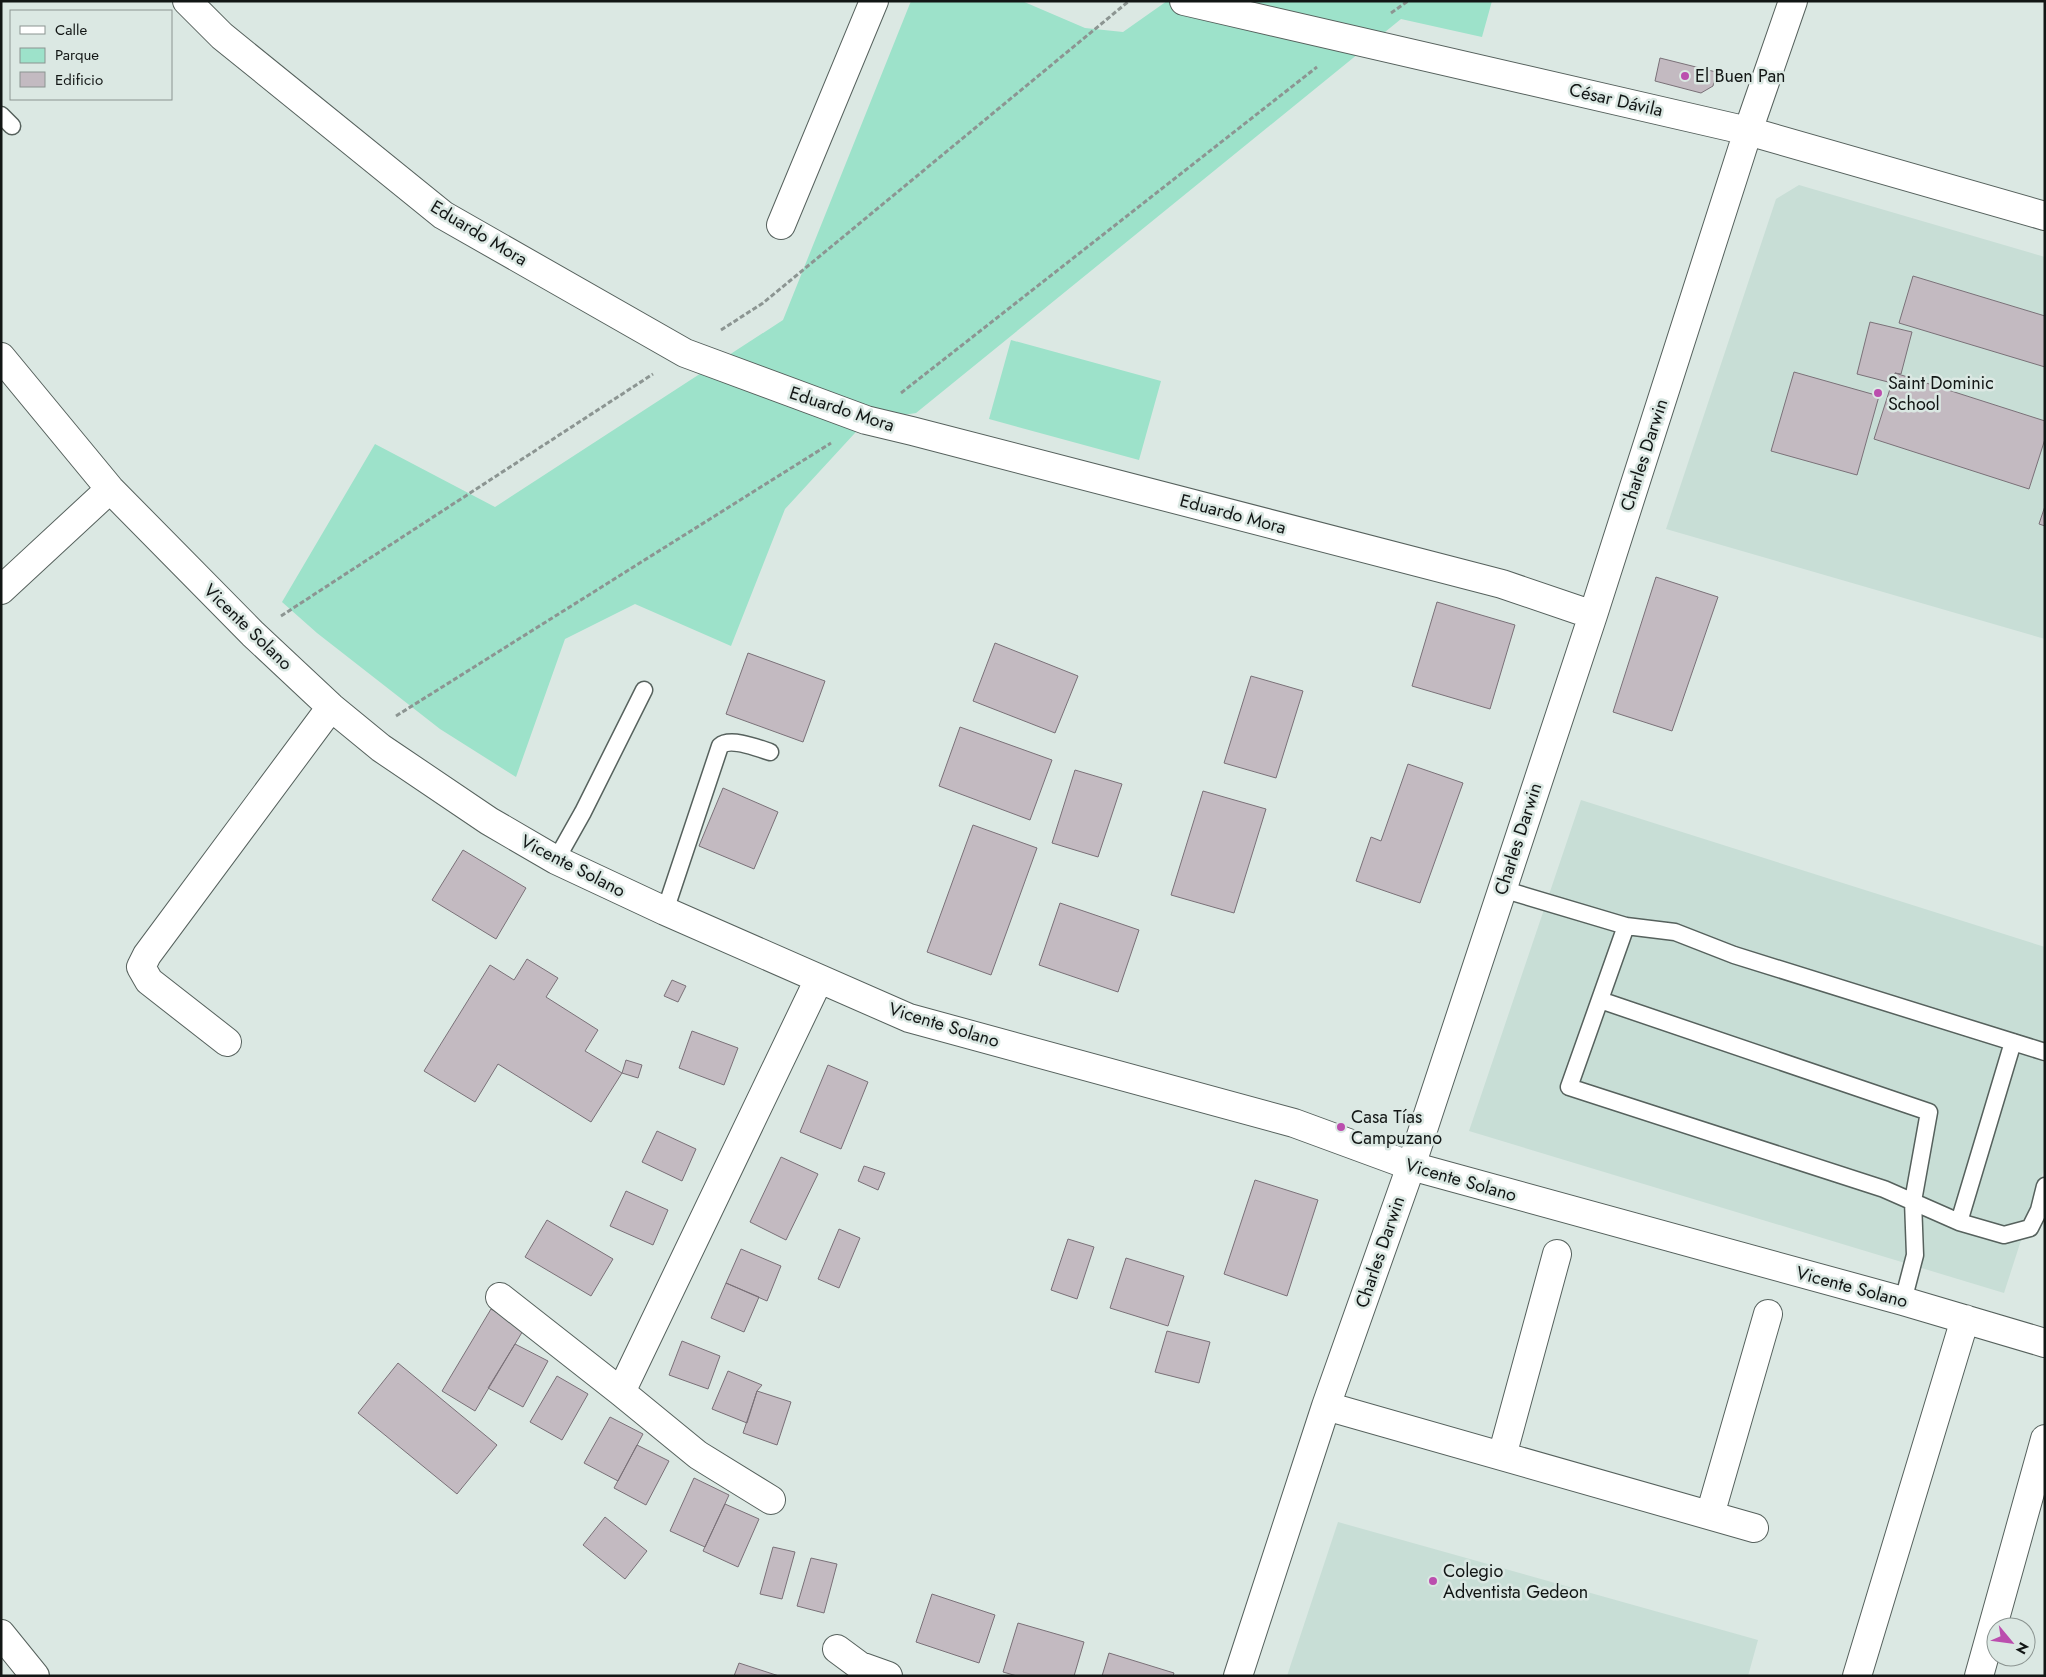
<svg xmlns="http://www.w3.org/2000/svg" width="2046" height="1677" font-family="Jost,sans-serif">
<rect width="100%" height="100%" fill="#dbe8e3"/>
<path fill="#c8ded6" d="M1799,185L2045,257V639L1666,529L1776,199Z
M1581,800L2045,947V1166L2004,1293L1469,1131Z
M1338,1522L1758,1640L1748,1676H1287Z"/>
<path fill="#9de2ca" d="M911,1H1022L1085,28L1123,32L1167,1H1492L1482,37L1401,19L916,413L866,421L785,509L731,646L635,604L565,639L516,777L440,729L317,633L282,602L375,444L495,507L783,320Z
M1011,340L1161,381L1139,460L989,419Z"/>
<path fill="#c3bac1" stroke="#7a7178" d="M1660,58L1716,72L1713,86L1701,93L1655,81Z
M1913,276L2045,316V367L1899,323Z
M1870,322L1912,332L1901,374L1895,373L1892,383L1857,374Z
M1794,372L1879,396L1857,475L1771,451Z
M1895,373L2045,421V439L2029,489L1874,439Z
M2045,506V526L2039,524Z
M1656,577L1718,597L1672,731L1613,712Z
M1437,602L1515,625L1490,709L1412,686Z
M995,643L1078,676L1055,733L973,701Z
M748,653L825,681L803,742L726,714Z
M1251,676L1303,691L1276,778L1224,763Z
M960,727L1052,760L1030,820L939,786Z
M1408,764L1463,783L1420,903L1356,881L1371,837L1381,841Z
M1075,770L1122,784L1098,857L1052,843Z
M723,788L778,812L754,869L699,846Z
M1203,791L1266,809L1234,913L1171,895Z
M973,825L1037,848L991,975L927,952Z
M463,850L526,888L496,939L432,900Z
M1060,903L1139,930L1118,992L1039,965Z
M527,959L558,978L546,997L598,1030L585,1051L622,1073L591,1122L498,1064L475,1102L424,1071L490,965L514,980Z
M672,980L686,986L678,1002L664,996Z
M692,1031L738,1048L724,1085L679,1068Z
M626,1060L642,1065L638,1078L622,1073Z
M828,1065L868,1082L841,1149L800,1132Z
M657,1131L696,1149L682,1181L642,1162Z
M781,1157L818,1174L786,1240L750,1222Z
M864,1166L885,1173L878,1190L858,1181Z
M1255,1180L1318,1200L1287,1296L1224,1274Z
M626,1191L668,1210L653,1245L610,1226Z
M547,1220L613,1259L591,1296L525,1257Z
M839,1229L860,1238L839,1288L818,1279Z
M1068,1239L1094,1247L1077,1299L1051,1290Z
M741,1249L781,1266L767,1301L726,1283Z
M1126,1258L1184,1276L1168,1326L1110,1308Z
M726,1283L759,1297L744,1332L711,1318Z
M491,1309L524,1329L475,1411L442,1391Z
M1167,1331L1210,1342L1199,1383L1155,1372Z
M682,1341L720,1356L708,1389L669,1375Z
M515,1344L548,1361L523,1407L488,1388Z
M398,1363L497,1445L457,1494L358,1413Z
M728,1371L762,1385L757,1391L747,1423L712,1409Z
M557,1376L588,1394L562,1440L530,1422Z
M757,1391L791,1402L777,1445L743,1433Z
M610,1417L643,1434L618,1481L584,1463Z
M637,1445L669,1461L646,1505L614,1488Z
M694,1478L729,1495L705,1547L670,1531Z
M725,1504L759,1519L738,1567L703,1551Z
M605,1517L647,1551L625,1579L583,1545Z
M773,1547L795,1552L782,1599L760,1594Z
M811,1558L837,1564L824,1613L797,1606Z
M932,1594L995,1615L979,1663L916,1642Z
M1018,1623L1084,1642L1074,1676H1017L1003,1672Z
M1109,1653L1174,1673L1173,1676H1102Z
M739,1663L779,1676H734Z"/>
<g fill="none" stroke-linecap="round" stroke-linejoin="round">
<g stroke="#56615d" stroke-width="19">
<path id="service" d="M1,115L12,126
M556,860L583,812L644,690
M1502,889L1626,926L1675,932L1734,955L2045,1052
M665,911L720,746C730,737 758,748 770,752
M1626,926L1569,1087L1884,1189L1959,1222L2004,1235L2030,1228L2039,1210L2045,1186
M1600,1000L1929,1112L1913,1201L1915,1255L1903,1301
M1959,1222L2013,1042"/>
</g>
<g stroke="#56615d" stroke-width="30">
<path id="minor" d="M187,1L222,36L443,215L685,353L866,420L912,431L1502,584L1593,615
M1184,1L1748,131L2045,216
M781,225L874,1
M1,357L110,489L253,634L331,707L381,748L489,821L556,860L665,911L909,1018L1294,1123L1411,1166L1903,1301L2045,1343
M1,590L110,489
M227,1042L149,981L141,967L147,955L331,707
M500,1297L621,1392L698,1455L771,1500
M621,1392L819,979
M1326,1406L1754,1528
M1502,1456L1557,1254
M1710,1515L1768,1314
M1,1634L35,1676
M837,1649L860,1666L888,1676
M1238,1676L1326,1406L1411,1166L1593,615L1748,131L1793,1
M1857,1676L1965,1319
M1979,1676L2045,1439"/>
</g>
<path stroke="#8c9592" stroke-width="3" stroke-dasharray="5 2.5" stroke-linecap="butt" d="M1391,13L1408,1
M721,330L763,303L1129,1
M901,393L1317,67
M281,616L653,374
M396,716L831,443"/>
<use href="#service" stroke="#fff" stroke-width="16"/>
<use href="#minor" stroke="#fff" stroke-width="28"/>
</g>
<g fill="#bb4eae" stroke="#dbe8e3" stroke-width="2">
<circle cx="1685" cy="76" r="5"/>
<circle cx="1878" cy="393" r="5"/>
<circle cx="1341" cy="1127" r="5"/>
<circle cx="1433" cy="1581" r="5"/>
</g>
<g text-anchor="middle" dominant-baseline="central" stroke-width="5" stroke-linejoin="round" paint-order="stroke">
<g font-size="18" fill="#121615" stroke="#dbe8e3" text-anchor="start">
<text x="1695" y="76">El Buen Pan</text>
<text x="1888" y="383">Saint Dominic<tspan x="1888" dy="21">School</tspan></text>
<text x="1351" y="1117">Casa Tías<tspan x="1351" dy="21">Campuzano</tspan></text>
<text x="1443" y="1571">Colegio<tspan x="1443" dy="21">Adventista Gedeon</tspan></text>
</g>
<g font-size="18" fill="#121615" stroke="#dbe8e3">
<text transform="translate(1616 100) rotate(13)">César Dávila</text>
<text transform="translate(479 233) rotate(31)">Eduardo Mora</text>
<text transform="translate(842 409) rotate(18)">Eduardo Mora</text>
<text transform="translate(1644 455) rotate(-72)">Charles Darwin</text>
<text transform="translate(1233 514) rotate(15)">Eduardo Mora</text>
<text transform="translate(248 627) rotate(44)">Vicente Solano</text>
<text transform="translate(1518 839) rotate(-72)">Charles Darwin</text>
<text transform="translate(573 866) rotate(27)">Vicente Solano</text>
<text transform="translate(944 1025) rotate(17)">Vicente Solano</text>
<text transform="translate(1461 1180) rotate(16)">Vicente Solano</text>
<text transform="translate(1380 1252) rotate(-71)">Charles Darwin</text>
<text transform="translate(1852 1287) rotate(15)">Vicente Solano</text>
</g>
</g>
<rect width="2046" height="1677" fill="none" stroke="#121615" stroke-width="5"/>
<rect x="10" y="10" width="162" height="90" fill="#dbe8e3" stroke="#8b9491"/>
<rect x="20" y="26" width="25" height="8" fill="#ffffff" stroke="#8b9491"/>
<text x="55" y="35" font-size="15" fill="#121615">Calle</text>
<rect x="20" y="48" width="25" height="15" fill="#9de2ca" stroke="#8b9491"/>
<text x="55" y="60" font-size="15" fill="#121615">Parque</text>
<rect x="20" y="72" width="25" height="15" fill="#c3bac1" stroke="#8b9491"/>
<text x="55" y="85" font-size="15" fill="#121615">Edificio</text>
<g transform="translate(2011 1642) rotate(119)"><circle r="24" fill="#dbe8e3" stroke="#8b9491"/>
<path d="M0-4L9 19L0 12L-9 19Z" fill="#bb4eae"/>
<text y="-8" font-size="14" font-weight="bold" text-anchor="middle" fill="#121615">N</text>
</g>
</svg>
